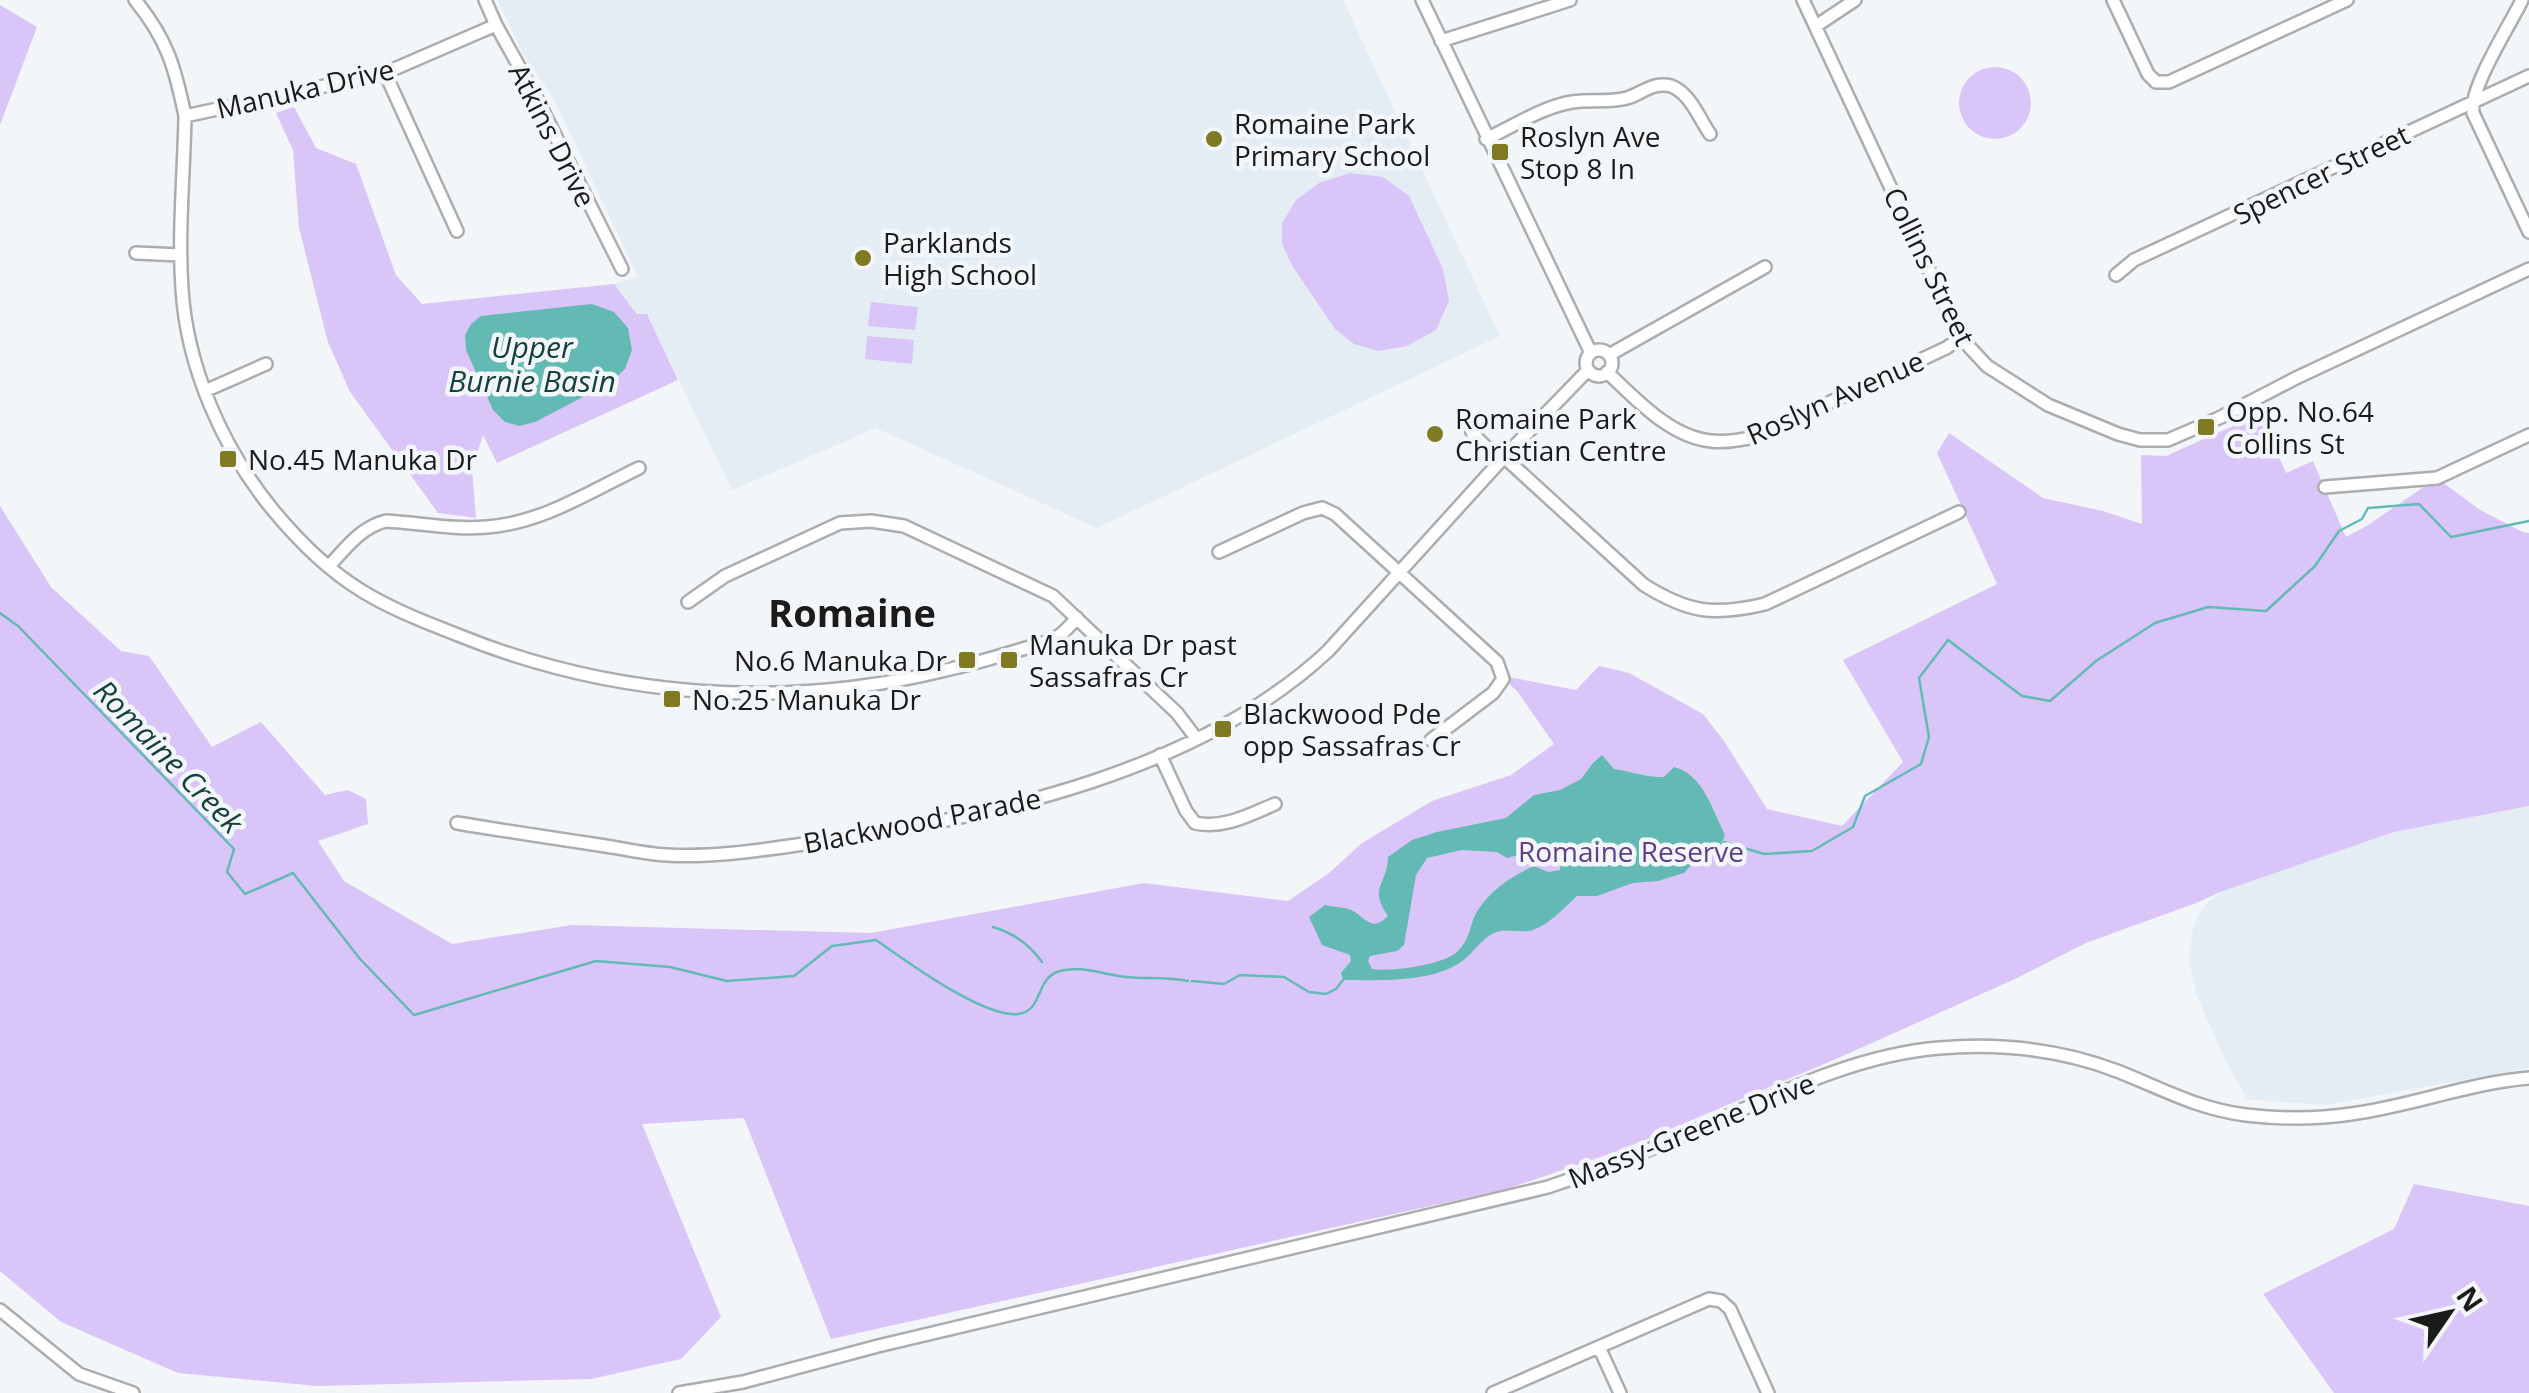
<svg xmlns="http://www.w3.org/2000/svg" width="2529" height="1393" font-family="'Open Sans',sans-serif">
<rect width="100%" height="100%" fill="#f3f6f8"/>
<path fill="#e4ecf4" d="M498,0H1343L1500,336L1097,528L876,428L732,490L647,314H638L614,284L638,277L554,99L522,52Z
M2529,806V1068L2325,1105L2247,1099L2226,1062L2196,994L2189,959L2193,928L2202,908L2223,891L2394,832Z"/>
<path fill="#dac5f8" d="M0,5L37,27L0,125Z
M1959 103a36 36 0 1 1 72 0a36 36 0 1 1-72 0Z
M294,107L316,148L356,164L396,275L422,304L614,284L637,314H647L678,380L497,463L483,435L472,469L476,518L438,513L350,392L328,342L299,228L293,150L276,113Z
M1350,173L1383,177L1409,196L1443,269L1449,301L1436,330L1407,346L1378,351L1354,344L1335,329L1293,267L1282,244V223L1296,200L1319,183Z
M871,302L918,307L915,330L868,326Z
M867,336L914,340L912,364L865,359Z
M2260,414L2286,473L2313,461L2346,537L2368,525L2437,478L2480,510L2523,532L2529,533V806L2394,832L2223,891L2196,903L2086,943L2015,979L1836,1059L1621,1150L1507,1189L831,1339L744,1118L642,1124L721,1317L681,1359L591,1379L317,1386L178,1373L61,1322L0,1271V506L51,587L121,651L149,656L212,747L261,722L325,795L348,790L366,799L368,824L318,841L344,881L452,944L572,925L871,933L1144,883L1288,901L1329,873L1362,843L1432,801L1511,775L1554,744L1517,691L1510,685L1509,677L1576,690L1599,666L1629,673L1703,714L1724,741L1767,809L1842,826L1903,762L1843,660L1997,584L1937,453L1949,433L2043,498L2103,511L2142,524L2141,455L2166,456Z
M2414,1184L2529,1206V1393H2334L2263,1294L2394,1229Z"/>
<path fill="#63bab5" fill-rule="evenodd" d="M592,304L614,312L628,328L632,350L625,369L610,383L535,422L519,426L505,422L493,410L466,350L465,335L471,324L481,316Z
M1602,755L1614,769C1631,771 1646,778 1664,777L1674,767C1703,774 1713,811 1725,835L1718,852L1693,863L1684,873L1658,881L1633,883L1597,896H1577C1564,908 1550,924 1533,930C1521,934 1506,927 1494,933C1480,939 1472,956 1458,964C1427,983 1377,980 1343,980L1341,973L1351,961L1350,955L1322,945L1309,917L1325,905C1334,907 1344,907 1351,910C1367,918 1371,933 1388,916C1368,888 1387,886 1388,857L1412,840L1437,832L1506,818L1534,795L1560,790L1581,779L1593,763ZM1462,850L1497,852L1507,858L1538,850L1555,852L1561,863L1560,870L1548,872L1534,866C1512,876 1492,889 1478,910C1469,923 1472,938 1457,952C1442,965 1392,972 1372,969L1368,961L1370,956L1397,951L1404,945L1416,875L1427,858Z"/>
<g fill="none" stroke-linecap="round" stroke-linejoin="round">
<path stroke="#63bab5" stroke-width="2.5" d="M0,613L18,626L234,849L227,872L245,894L293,873L360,959L414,1015L596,961L670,967L727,981L794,976L832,946L876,940C905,960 983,1018 1018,1014C1043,1011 1035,981 1057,972C1078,964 1105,975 1126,977C1147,979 1167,977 1188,981
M1724,842L1764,854L1812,851L1853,827L1865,796L1921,764L1929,737L1919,678L1948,640L2022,696L2050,701L2096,661L2155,623L2208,607L2266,611L2315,566L2339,531L2362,519L2368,508L2419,504L2451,537L2529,521
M993,927C1013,933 1030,945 1042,962
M1192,981L1224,984L1240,975L1284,977L1309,992L1326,994L1336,989L1343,980"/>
<g stroke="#abadaf" stroke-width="16">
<path id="minor" d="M135,0C167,39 175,67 185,116
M485,0L496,25L536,97L622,269
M1422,0L1591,353
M1803,0L1961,338L1987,366L2048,405L2118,434L2140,440H2168L2219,418L2296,378L2529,269
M2113,0L2148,74L2156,82H2169L2347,0
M2522,0C2509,27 2470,86 2473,113L2529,232
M496,25L385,73L185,116C184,173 178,232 182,289C187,368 223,449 273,510C297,539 329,571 362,591C391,609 425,622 458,635C613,698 784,710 946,670C973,664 1000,656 1026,648C1035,645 1046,643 1055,638C1064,634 1070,625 1077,618
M1816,26L1855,0
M1441,41L1570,0
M385,73L457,231
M1486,139C1514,126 1542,107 1572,102C1590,99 1609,103 1627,98C1641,94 1654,81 1671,86C1690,93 1699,118 1710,134
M136,253L180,255
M2116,275L2134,260L2529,76
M1586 363a13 13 0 1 1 26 0a13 13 0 1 1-26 0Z
M1609,355L1765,267
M1607,372C1636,399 1670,437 1711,441C1727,443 1742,440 1758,436L1946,348L1961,338
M205,391L266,364
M1473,422L1470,427L1473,434L1500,461
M1504,457L1644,585C1689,613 1714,616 1765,604L1959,512
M2325,487L2437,478L2529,435
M1219,552L1303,513L1322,508L1335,514L1497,662L1503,679L1493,693L1431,740
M329,566C346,548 361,527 386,521C420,523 454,530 487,527C542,523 591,491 639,468
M688,602L725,576L840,523L871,521L904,526L1053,596L1177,713L1196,738
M1160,755L1186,811L1195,823C1224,829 1249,815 1275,804
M457,823C505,831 552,838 599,845C622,848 645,854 667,855C720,858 773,848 825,841C993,817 1201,770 1328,651L1504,457L1588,370
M0,1310L79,1374L133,1393
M1599,1347L1620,1393
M679,1393L743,1382L878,1346L1548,1187C1599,1170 1648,1151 1696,1130C1774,1096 1854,1055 1939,1048C2000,1043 2060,1049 2117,1071C2161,1088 2197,1109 2246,1115C2280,1119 2317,1119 2351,1114C2412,1106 2468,1083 2529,1078
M1493,1393L1709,1299L1721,1301L1730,1309L1768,1393"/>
</g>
<use href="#minor" stroke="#fff" stroke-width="11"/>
</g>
<g fill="#807b22" stroke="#f3f6f8" stroke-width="4">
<circle cx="1214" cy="139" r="10"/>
<rect x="1490" y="142" width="20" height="20" rx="5"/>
<circle cx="863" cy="258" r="10"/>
<rect x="2196" y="417" width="20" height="20" rx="5"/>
<circle cx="1435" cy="434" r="10"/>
<rect x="218" y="449" width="20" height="20" rx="5"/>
<rect x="957" y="650" width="20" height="20" rx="5"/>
<rect x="999" y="650" width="20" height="20" rx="5"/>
<rect x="662" y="689" width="20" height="20" rx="5"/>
<rect x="1213" y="719" width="20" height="20" rx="5"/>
</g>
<g text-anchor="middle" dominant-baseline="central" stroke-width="9" stroke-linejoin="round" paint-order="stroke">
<g font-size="28" fill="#1b1b1c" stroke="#f3f6f8">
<text transform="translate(305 88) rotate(-13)">Manuka Drive</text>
<text transform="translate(553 135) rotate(63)">Atkins Drive</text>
<text transform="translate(2321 174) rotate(-26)">Spencer Street</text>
<text transform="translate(1930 266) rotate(64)">Collins Street</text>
<text transform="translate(1835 397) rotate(-24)">Roslyn Avenue</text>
<text transform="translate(922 820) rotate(-11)">Blackwood Parade</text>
<text transform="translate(1691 1130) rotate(-22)">Massy-Greene Drive</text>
</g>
<g font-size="28" fill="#1b1b1c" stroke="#f3f6f8" text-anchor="start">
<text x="1234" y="123">Romaine Park<tspan x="1234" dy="32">Primary School</tspan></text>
<text x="1520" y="136">Roslyn Ave<tspan x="1520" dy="32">Stop 8 In</tspan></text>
<text x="883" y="242">Parklands<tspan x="883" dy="32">High School</tspan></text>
<text x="2226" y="411">Opp. No.64<tspan x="2226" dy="32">Collins St</tspan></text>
<text x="1455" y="418">Romaine Park<tspan x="1455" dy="32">Christian Centre</tspan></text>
<text x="248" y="459">No.45 Manuka Dr</text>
<text x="1029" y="644">Manuka Dr past<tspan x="1029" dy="32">Sassafras Cr</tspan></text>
<text x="947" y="660" text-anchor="end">No.6 Manuka Dr</text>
<text x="692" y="699">No.25 Manuka Dr</text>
<text x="1243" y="713">Blackwood Pde<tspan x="1243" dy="32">opp Sassafras Cr</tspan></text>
</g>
<g font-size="28" fill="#614086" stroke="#f3f6f8">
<text x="1631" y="851">Romaine Reserve</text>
</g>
<g font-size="30" font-style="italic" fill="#16403e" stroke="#f3f6f8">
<text x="532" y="346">Upper<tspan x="532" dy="34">Burnie Basin</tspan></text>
<text transform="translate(169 756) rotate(46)">Romaine Creek</text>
</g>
<g font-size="38" font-weight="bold" fill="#1b1b1c" stroke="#f3f6f8">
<text x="852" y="612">Romaine</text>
</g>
</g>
<g transform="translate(2449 1313) rotate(56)" stroke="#f3f6f8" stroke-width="8" paint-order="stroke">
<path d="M0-8L18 38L0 25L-18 38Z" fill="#1b1b1c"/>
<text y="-15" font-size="28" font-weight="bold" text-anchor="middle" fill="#1b1b1c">N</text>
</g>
</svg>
